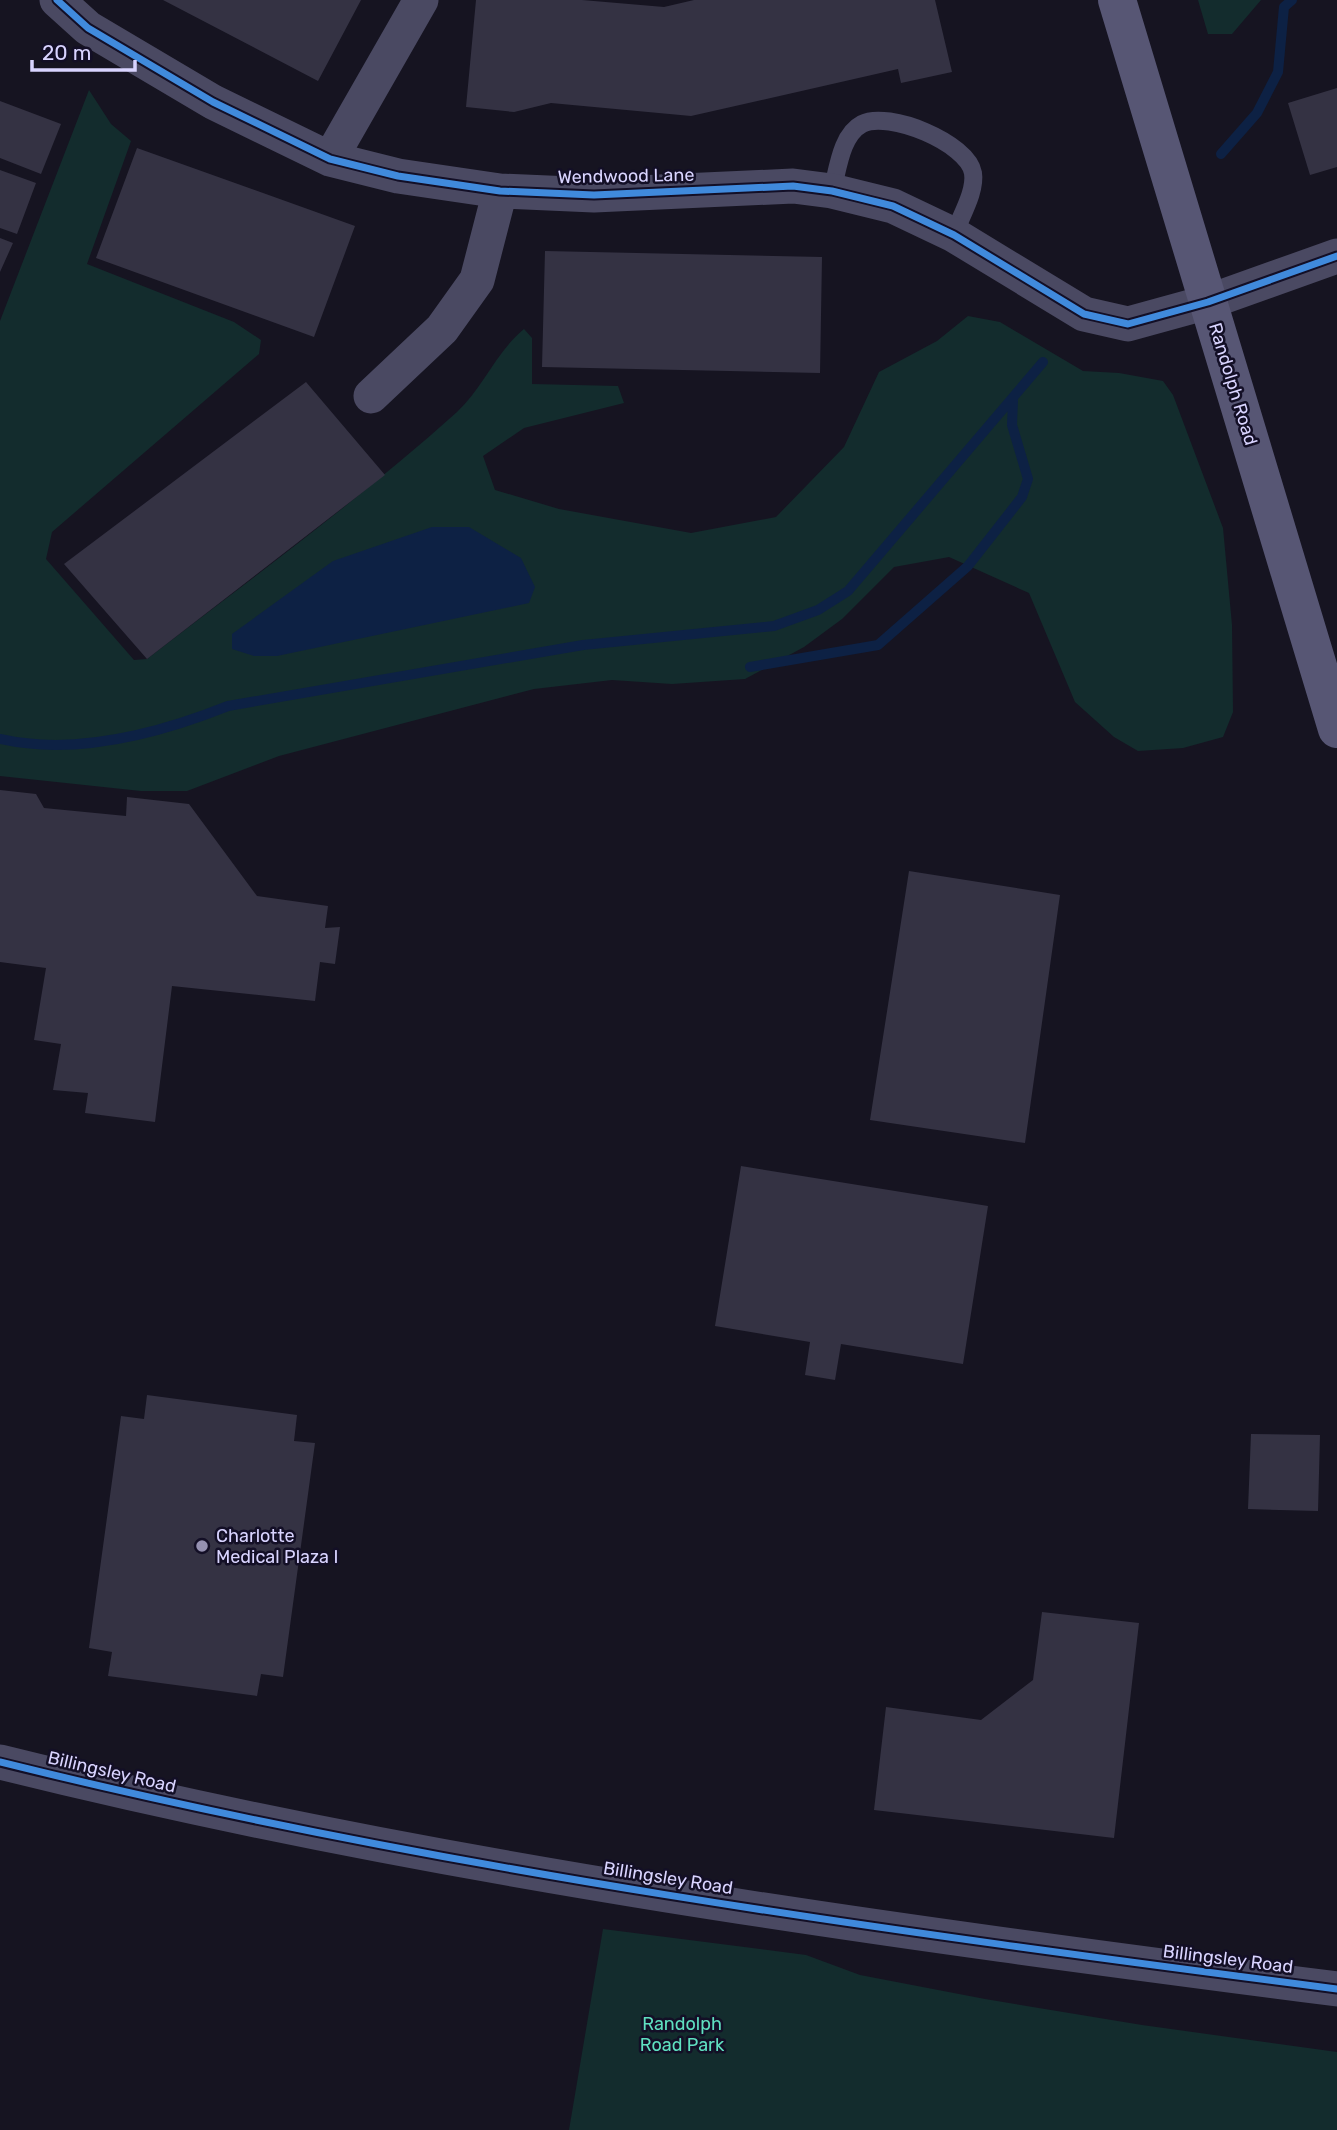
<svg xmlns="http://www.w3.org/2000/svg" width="1337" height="2130" font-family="Rubik,sans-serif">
<rect width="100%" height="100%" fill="#161421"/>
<path fill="#132c2d" d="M1198,0H1261L1232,34H1208Z
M89,90L111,124L131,141L87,264L234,322L261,340L259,354L52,532L46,559L134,660L147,659C252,578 359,500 457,412C483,388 496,352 524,329L532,338V384L618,386L624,403L524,428L483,456L495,490L559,509L691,533L776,517L844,447L879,372L937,341L968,316L1000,322L1083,371L1119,373L1163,381L1173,395L1223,528L1232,625L1233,712L1223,737L1183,748L1138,751L1114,737L1075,702L1029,593L949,557L894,567L842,619L804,647L745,679L672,684L612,680L534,689L279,756L187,791H141L0,776V321Z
M603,1929L806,1955L860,1975L985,1999L1142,2025L1337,2052V2130H569Z"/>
<path fill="#0d2144" d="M432,527H469L521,558L535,587L529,603L277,656H254L232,649V634L333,561Z"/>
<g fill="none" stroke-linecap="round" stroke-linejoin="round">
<path stroke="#0d2144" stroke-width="10" d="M1221,154L1257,113L1278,72L1284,7L1292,0
M750,667L878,645L968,566L1022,497L1028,479L1012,425L1013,400
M0,739C75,756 158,734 228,706L583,645L774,626L818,610L848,591L1043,362"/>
</g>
<path fill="#343243" d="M163,0H361L318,81Z
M476,0H582L664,7L694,0H935L952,72L901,83L898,69L691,116L551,103L514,112L466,107Z
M1337,88V167L1310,175L1288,103Z
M0,101L61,124L41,174L0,158Z
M137,148L355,226L314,337L96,258Z
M0,170L36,183L17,234L0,228Z
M0,238L13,243L0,272Z
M545,251L822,257L820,373L542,367Z
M306,382L385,475L147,659L64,564Z
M0,790L36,794L44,808L126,816L127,797L189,804L257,896L328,906L325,928L340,927L335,964L320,962L315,1001L172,986L155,1122L85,1113L88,1093L53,1090L61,1044L34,1040L46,968L0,962Z
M909,871L1060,895L1025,1143L870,1120Z
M741,1166L988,1206L963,1364L841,1344L835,1380L805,1375L810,1342L715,1326Z
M147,1395L297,1415L294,1441L315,1443L283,1677L261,1674L257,1696L108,1676L112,1652L89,1648L121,1416L144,1419Z
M1251,1434L1320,1435L1318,1511L1248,1509Z
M1042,1612L1139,1623L1114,1838L874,1810L886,1707L981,1720L1033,1680Z"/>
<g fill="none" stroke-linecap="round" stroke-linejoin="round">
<path stroke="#4a4962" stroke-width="18" d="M832,191C838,169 841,135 862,124C888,110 968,143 973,173C976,192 960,217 954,235"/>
<path stroke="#4a4962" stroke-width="35" d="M57,0L88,28L213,102L330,159L398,176L500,191L594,195L793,186L832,191L893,206L954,235L1084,314L1128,324L1208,302L1337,256
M330,159L421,0
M371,396L442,329L477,280L500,191
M0,1762C439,1871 889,1931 1337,1989"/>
<path stroke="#575674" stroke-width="38" d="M1117,0L1337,729"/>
<g stroke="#130f26" stroke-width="11">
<path id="cycleway" d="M57,0L88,28L213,102L330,159L398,176L500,191L594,195L793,186L832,191L893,206L954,235L1084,314L1128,324L1208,302L1337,256
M0,1762C439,1871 889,1931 1337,1989"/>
</g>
<use href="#cycleway" stroke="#408adc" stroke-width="7"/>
</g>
<circle fill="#9591b1" stroke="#130f26" stroke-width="2.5" cx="202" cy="1546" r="7"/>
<g text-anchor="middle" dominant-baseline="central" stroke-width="5" stroke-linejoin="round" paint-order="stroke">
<g font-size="18" fill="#d9d4ff" stroke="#130f26">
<text transform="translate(626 176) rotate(-1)">Wendwood Lane</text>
<text transform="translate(1233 384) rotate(73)">Randolph Road</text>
<text transform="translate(112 1772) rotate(13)">Billingsley Road</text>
<text transform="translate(668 1878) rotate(9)">Billingsley Road</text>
<text transform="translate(1228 1959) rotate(7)">Billingsley Road</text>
</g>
<g font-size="18" fill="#d9d4ff" stroke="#130f26" text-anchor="start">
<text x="216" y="1536">Charlotte<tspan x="216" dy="21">Medical Plaza I</tspan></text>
</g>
<g font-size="18" fill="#5fe0c0" stroke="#130f26">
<text x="682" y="2024">Randolph<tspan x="682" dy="21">Road Park</tspan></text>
</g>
</g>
<path d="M32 60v10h103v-10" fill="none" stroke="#d9d4ff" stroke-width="3.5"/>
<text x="42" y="60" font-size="21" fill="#d9d4ff" stroke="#130f26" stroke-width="5" paint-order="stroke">20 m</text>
</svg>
